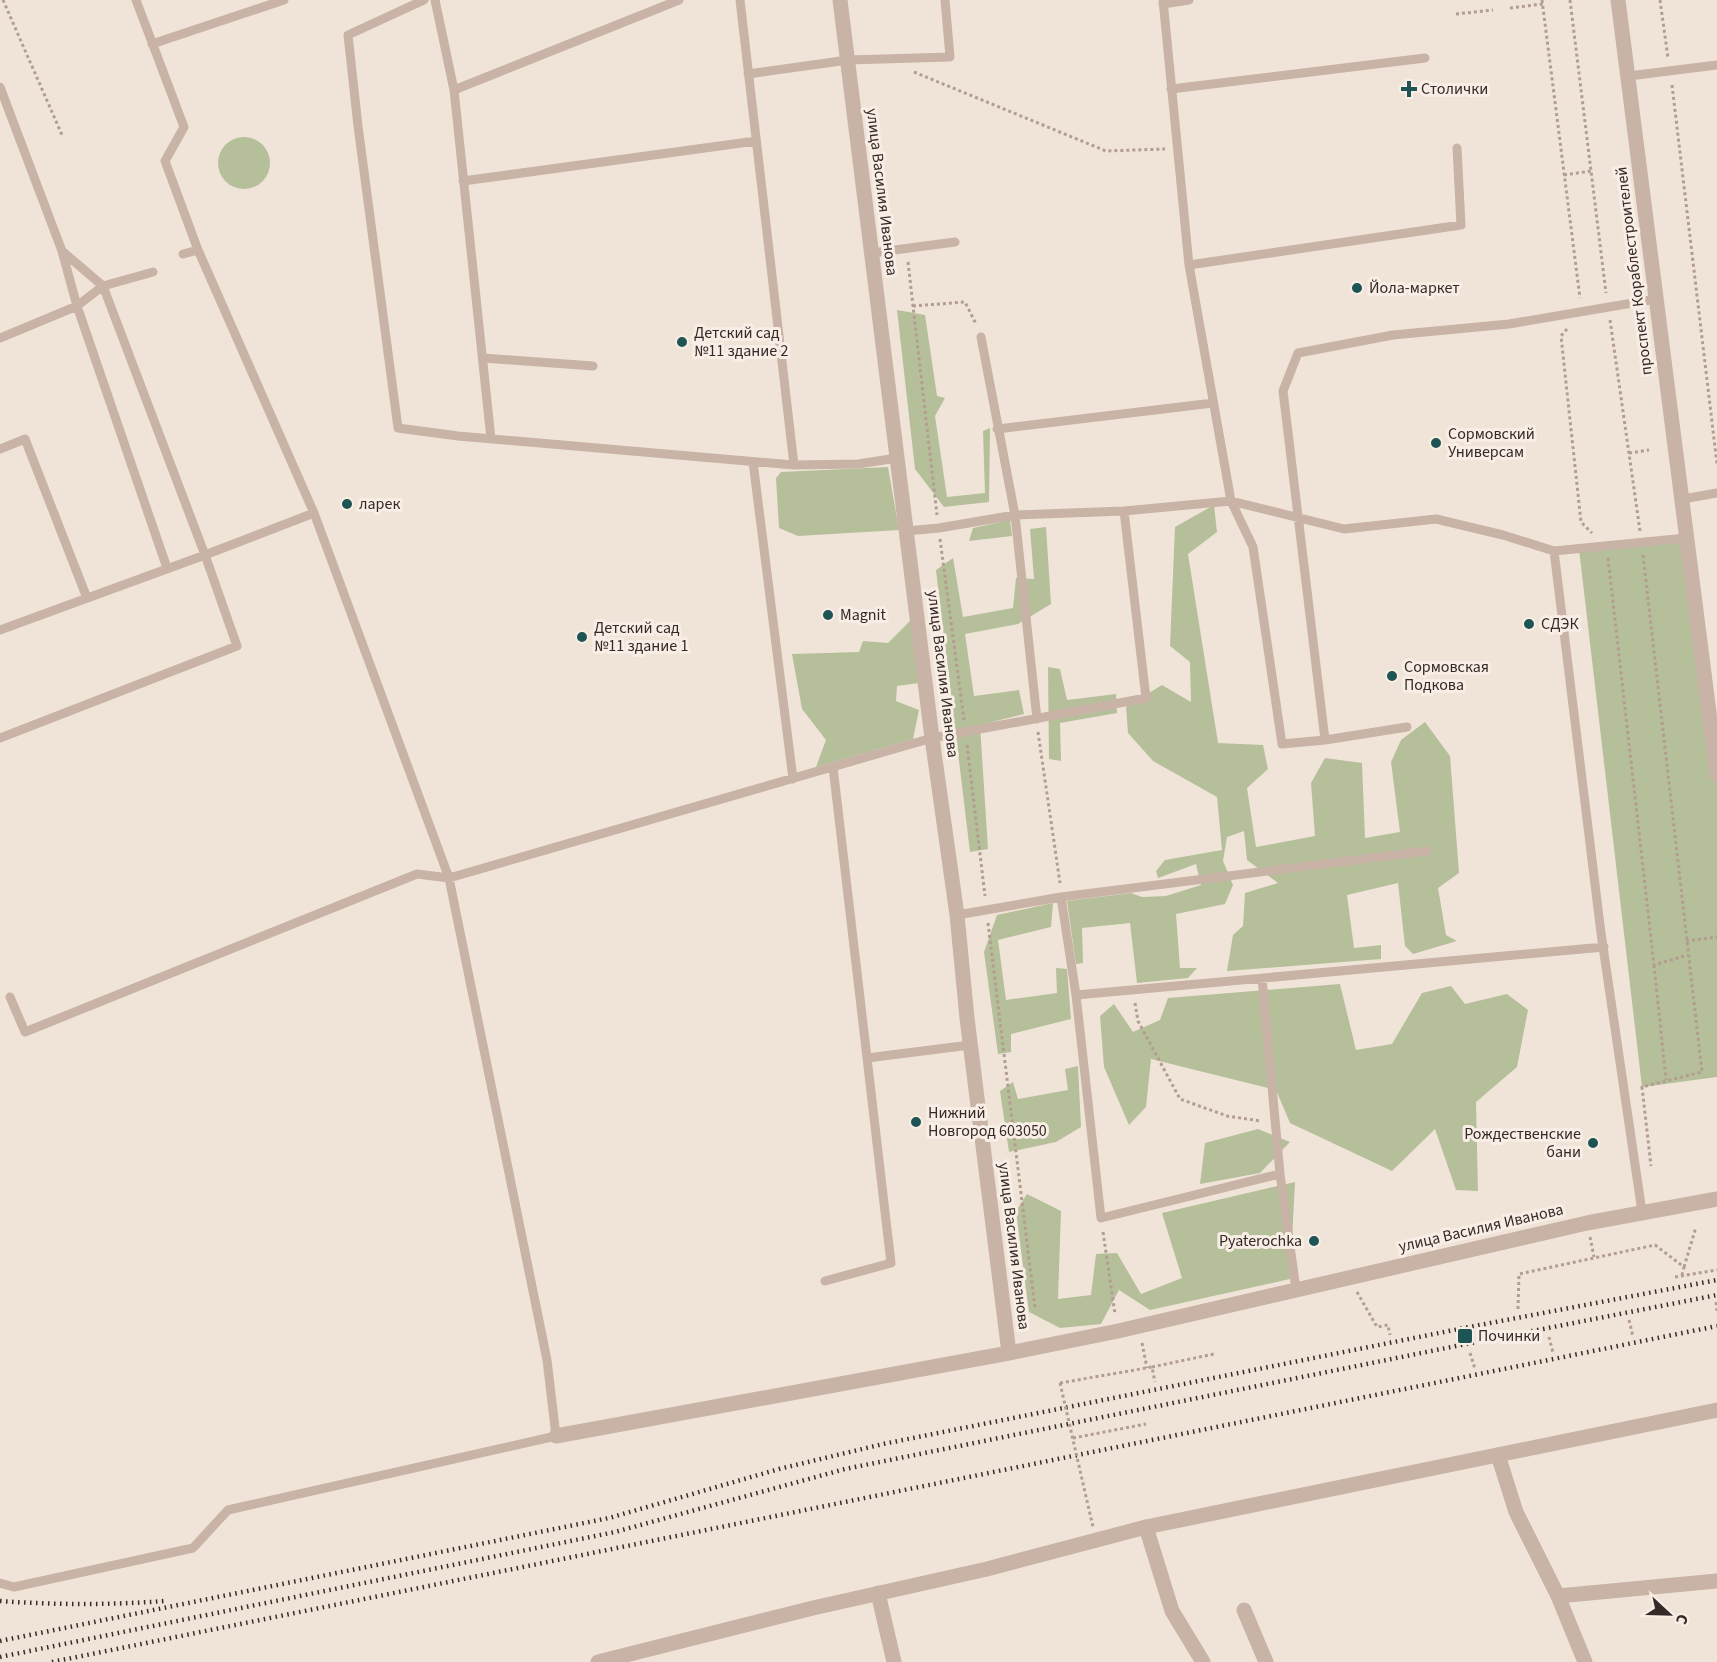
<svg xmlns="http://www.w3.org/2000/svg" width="1717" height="1662" font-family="'Source Sans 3',sans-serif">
<rect width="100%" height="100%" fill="#f0e4d9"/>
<path fill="#b5bf9a" d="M218 163a26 26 0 1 1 52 0a26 26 0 1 1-52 0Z
M897,310L925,315L937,396L945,398L935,416L947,497L985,493L983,431L990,428L989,502L944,507L915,469Z
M888,467L899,530L798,536L779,528L776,478L781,472Z
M1214,505L1217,532L1188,554L1218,743L1263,745L1268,769L1247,788L1256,847L1315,836L1311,783L1325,758L1362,763L1365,838L1400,832L1391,762L1401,740L1425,722L1450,756L1459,873L1438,888L1446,935L1457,941L1413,954L1405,946L1398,883L1347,895L1354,948L1381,945V959L1227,971L1233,935L1243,926L1245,893L1278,883L1247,860L1244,831L1227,837L1223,861L1233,885L1225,904L1176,914L1180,968H1197L1188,978L1137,983L1130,923L1082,928L1083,963L1076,964L1067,901L1131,893L1142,897L1166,896L1201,885L1196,864L1158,878L1156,871L1165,860L1222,850L1217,797L1153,761L1128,733L1126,707L1162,685L1191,702L1190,662L1170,646L1175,527Z
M1010,520L1012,536L969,541L973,528Z
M1046,527L1051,604L1018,624L965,634L974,696L1019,690L1024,714L980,725L988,849L970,852L936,570L953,558L963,617L1013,608L1016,578L1034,579L1030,529Z
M1686,538L1717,775V1077L1642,1087L1579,549Z
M914,617L919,683L897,686L896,701L919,710L913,739L816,767L826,740L802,709L792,654L859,652L863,641L888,643Z
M1048,667L1060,669L1067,700L1116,694L1117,713L1060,723L1061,761L1049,759Z
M1053,903L1051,927L998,940L1006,1000L1057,993L1056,968L1067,969L1071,1019L1011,1034V1052L998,1054L984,952L997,915Z
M1340,984L1356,1050L1392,1044L1422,993L1451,986L1465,1004L1507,994L1528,1010L1517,1067L1476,1102L1478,1191L1456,1190L1435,1129L1392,1171L1290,1123L1276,1090L1151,1059L1146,1107L1129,1125L1104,1067L1100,1016L1114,1004L1133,1032L1160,1020L1168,998Z
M1078,1066L1081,1127L1056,1142L1009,1152L1000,1091L1013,1082L1018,1099L1068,1090L1065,1069Z
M1258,1129L1290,1142L1260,1173L1200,1184L1205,1143Z
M1295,1182L1290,1279L1150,1310L1119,1290L1101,1324L1060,1328L1029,1312L1016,1211L1027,1194L1061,1211L1058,1299L1091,1295L1096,1254L1117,1253L1141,1294L1182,1278L1162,1213Z"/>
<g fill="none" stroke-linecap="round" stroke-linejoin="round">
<path stroke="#b39d90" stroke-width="3" stroke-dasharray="3 3" stroke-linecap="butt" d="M3,0L62,135
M1542,0L1580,298
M1570,0L1606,293
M1660,0L1668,58
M1510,8L1543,4
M1456,14L1493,10
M914,72L1106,151L1165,149
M1672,85L1717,464
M1564,175L1591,171
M908,262L937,515
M913,306L965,302L976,324
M1610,320L1640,531
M1567,329L1561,336L1581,522L1592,533
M1629,453L1649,450
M940,539L964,720
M1643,555L1702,1072L1642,1087L1651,1166
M1608,558L1654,965L1688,955
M1038,732L1060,883
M967,745L985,896
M988,923L1035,1308
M1686,941L1717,937
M1654,965L1666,1080
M1135,1003L1138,1021L1180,1099L1227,1116L1261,1121
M1103,1232L1115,1314
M1590,1237L1594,1257
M1684,1267L1696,1227
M1675,1277L1717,1270
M1357,1292L1377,1327L1388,1325L1390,1335
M1716,1302L1717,1311
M1518,1309L1519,1274L1655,1245L1684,1267L1682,1275
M1629,1320L1633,1337
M1549,1337L1553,1353
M1142,1343L1147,1368
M1470,1353L1475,1369
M1152,1367L1214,1354
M1060,1383L1152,1367L1155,1382
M1073,1438L1146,1424"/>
<path stroke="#c8b3a6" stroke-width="9" d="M136,0L184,127L165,161L198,250L314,513
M424,0L348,35L358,126L398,428L458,436L794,465L858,464L897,458
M435,0L454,90L491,439
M740,0L794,465
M1163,0L1189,265L1231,501L1253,547L1282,744L1325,740
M1163,4L1189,0
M152,44L284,0
M748,74L848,60L950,57L945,0
M1629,76L1717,65
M0,87L62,251L103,286L205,555L314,513L449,878L547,1360L556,1436L228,1510L193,1548L14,1587L0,1583
M1171,89L1425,58
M454,90L679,0
M463,181L756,141
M62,251L77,306L167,568
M872,253L955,242
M183,254L198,250
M1189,265L1461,225L1457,148
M981,337L1015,515L1037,719
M0,338L77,306L103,286L153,272
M483,358L593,366
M997,429L1213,403
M0,449L25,439L87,598
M753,462L793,779
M1683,499L1717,493
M906,531L939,528L1015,515L1124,511L1231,501L1344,529L1436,519L1503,535L1554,551L1686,538
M1554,551L1601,933L1642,1212
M0,630L205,555L237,646L0,738
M1407,727L1325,740L1283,391L1298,353L1393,335L1509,324L1656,299
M1061,897L1427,851
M957,915L1061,897L1076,995L1604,947
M1262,978L1280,1174L1296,1289
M1076,995L1101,1218L1280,1174
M10,997L25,1032L417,874L449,878L932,738L1146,698L1124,511
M867,1058L970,1045
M825,1281L891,1263L833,767"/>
<path stroke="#c8b3a6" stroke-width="15" d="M840,0L932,738L957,915L967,1018L1009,1353
M556,1436L1009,1353L1118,1331L1587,1223L1717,1199
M1498,1455L1516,1512L1558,1596L1585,1662
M1146,1527L1172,1611L1203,1662
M1558,1596L1717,1581
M1244,1610L1266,1662"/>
<path stroke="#c8b3a6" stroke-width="15" d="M1618,0L1717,775
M878,1593L894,1662
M598,1662L813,1608L987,1569L1146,1527L1717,1410"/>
<path stroke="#342a27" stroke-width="4.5" stroke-dasharray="1.5 4.5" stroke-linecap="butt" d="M0,1601C56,1605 110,1605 165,1601
M0,1641L609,1518L779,1469L883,1444L1464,1328L1717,1280
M0,1657L615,1532L845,1469L1466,1344L1717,1295
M52,1662L1717,1326"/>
<path stroke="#b39d90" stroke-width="3" stroke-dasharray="3 3" stroke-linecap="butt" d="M1060,1383L1093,1527"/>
</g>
<g fill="#1e5453" stroke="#f8eee5" stroke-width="2">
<path d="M1406 80h6v6h6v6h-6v6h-6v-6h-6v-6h6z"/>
<circle cx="1357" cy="288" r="6"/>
<circle cx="682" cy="342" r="6"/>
<circle cx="1436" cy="443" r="6"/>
<circle cx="347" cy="504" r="6"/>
<circle cx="828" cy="615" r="6"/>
<circle cx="1529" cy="624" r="6"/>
<circle cx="582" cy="637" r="6"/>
<circle cx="1392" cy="676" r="6"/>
<circle cx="916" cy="1122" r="6"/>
<circle cx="1593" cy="1143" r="6"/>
<circle cx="1314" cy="1241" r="6"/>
<rect x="1457" y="1328" width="16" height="16" rx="3"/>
</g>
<g text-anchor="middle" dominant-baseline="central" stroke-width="6" stroke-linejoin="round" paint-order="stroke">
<g font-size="16" fill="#342a27" stroke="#f8eee5" text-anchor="start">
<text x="1421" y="89">Столички</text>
<text x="1369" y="288">Йола-маркет</text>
<text x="694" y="333">Детский сад<tspan x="694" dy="18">№11 здание 2</tspan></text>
<text x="1448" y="434">Сормовский<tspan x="1448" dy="18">Универсам</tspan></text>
<text x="359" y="504">ларек</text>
<text x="840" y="615">Magnit</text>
<text x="1541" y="624">СДЭК</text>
<text x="594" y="628">Детский сад<tspan x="594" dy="18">№11 здание 1</tspan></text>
<text x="1404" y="667">Сормовская<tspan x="1404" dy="18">Подкова</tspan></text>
<text x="928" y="1113">Нижний<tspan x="928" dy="18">Новгород 603050</tspan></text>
<text x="1581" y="1134" text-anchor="end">Рождественские<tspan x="1581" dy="18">бани</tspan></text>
<text x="1302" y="1241" text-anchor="end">Pyaterochka</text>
<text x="1478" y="1336">Починки</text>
</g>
<g font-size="16" fill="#342a27" stroke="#f8eee5">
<text transform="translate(882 192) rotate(83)">улица Василия Иванова</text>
<text transform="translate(1634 271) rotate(-97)">проспект Кораблестроителей</text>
<text transform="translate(943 674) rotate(83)">улица Василия Иванова</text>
<text transform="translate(1481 1228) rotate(-13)">улица Василия Иванова</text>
<text transform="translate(1014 1246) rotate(83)">улица Василия Иванова</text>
</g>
</g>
<g transform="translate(1669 1614) rotate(112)" stroke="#f8eee5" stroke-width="4.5" paint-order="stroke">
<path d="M0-4.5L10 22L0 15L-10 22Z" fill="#342a27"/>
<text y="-9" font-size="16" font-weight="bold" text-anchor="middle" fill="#342a27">С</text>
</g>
</svg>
